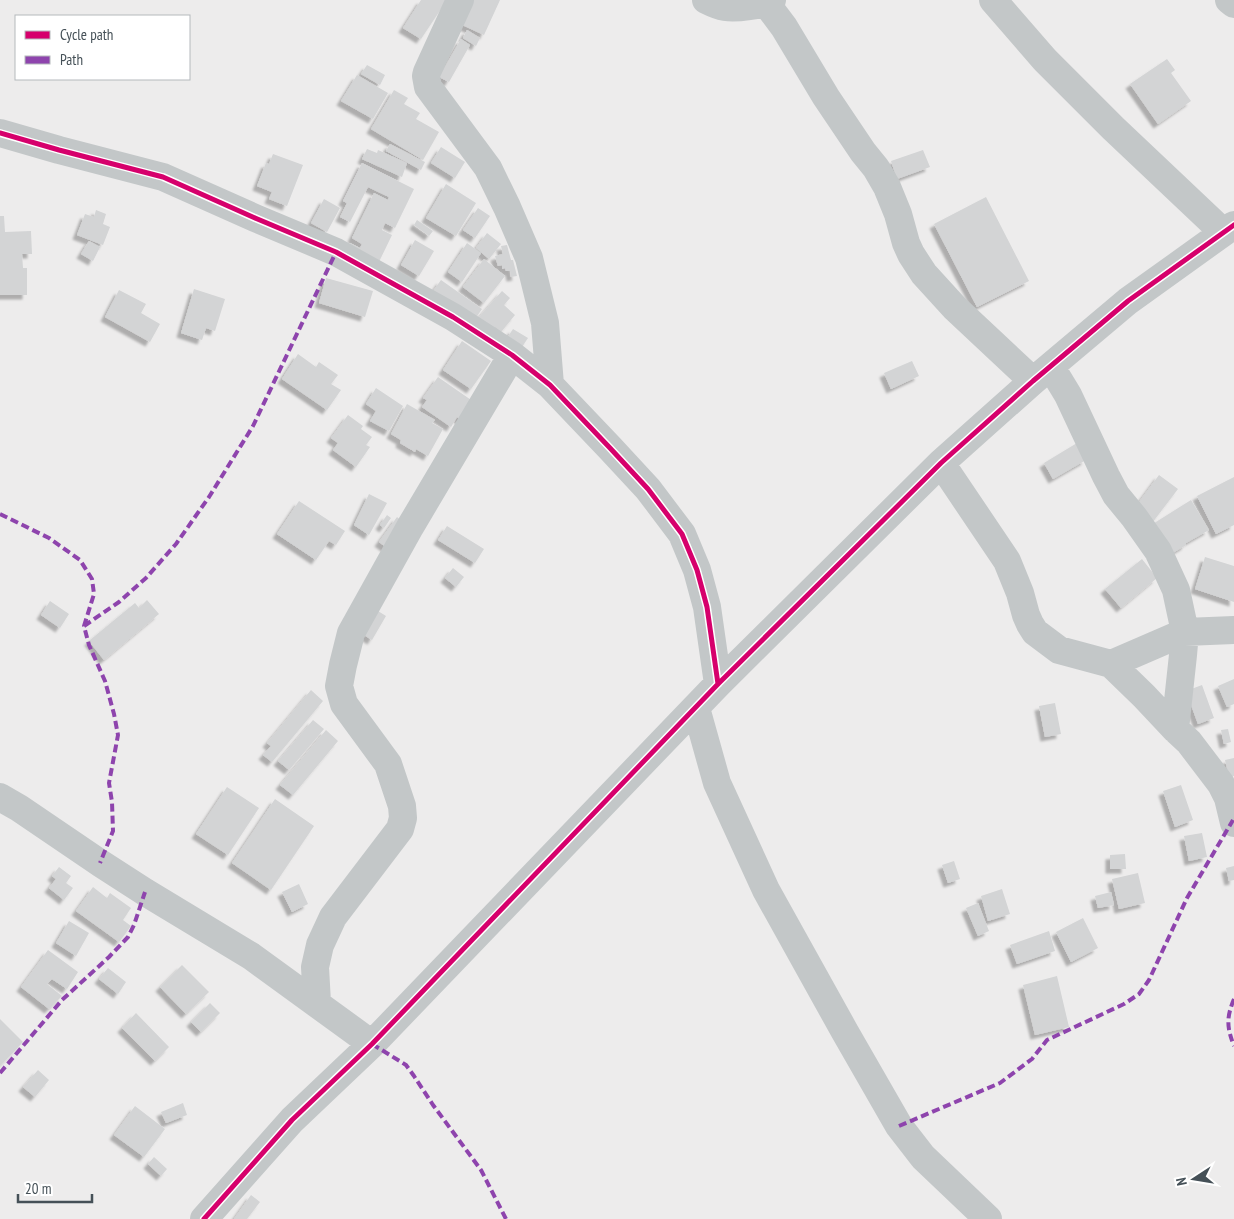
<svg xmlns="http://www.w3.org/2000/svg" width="1234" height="1219" font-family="'PT Sans Narrow',sans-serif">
<defs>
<filter id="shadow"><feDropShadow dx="-4.5" dy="4.5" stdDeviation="1" flood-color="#0004"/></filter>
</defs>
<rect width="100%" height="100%" fill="#edecec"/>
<path fill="#d3d4d5" filter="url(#shadow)" d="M421,0H447L421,39L403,28Z
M469,0H500L484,35L458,23Z
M467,30L480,38L476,46L463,38Z
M461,39L470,45L449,82L439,77Z
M1167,59L1175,70L1171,73L1191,101L1158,124L1130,84Z
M367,65L385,75L380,85L361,74Z
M357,75L388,93L373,119L341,101Z
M394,90L408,98L404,104L420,113L416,119L439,132L423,160L371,129Z
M390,144L425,162L421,170L386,151Z
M441,147L465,162L455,178L431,163Z
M367,149L377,153L378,150L407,163L402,177L362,159Z
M923,150L930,167L897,179L891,161Z
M273,154L303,165L287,206L269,199L272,192L257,186L266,163L269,164Z
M362,163L414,189L395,228L385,223L382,230L392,235L376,268L345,253L350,243L360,248L362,244L352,238L374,193L388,200L389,197L368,187L350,222L340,217L347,203L343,201Z
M446,184L476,203L456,236L426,218Z
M986,197L1029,281L977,307L934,224Z
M324,199L340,208L327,232L311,223Z
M478,208L490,216L475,238L463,230Z
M96,210L106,214L103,224L110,227L103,245L77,235L85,214L94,217Z
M0,216H4L5,232L31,231L32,254H22L23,268H27V295H0Z
M417,220L433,231L429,236L414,225Z
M487,233L501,244L489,259L476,248Z
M415,240L434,251L419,276L401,265Z
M89,241L100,247L93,261L81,254Z
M467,243L481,253L462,282L448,272Z
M507,245L511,260H513L517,276L511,277L510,271H506L505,268L502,269V265L498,266L495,256L503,254L501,246Z
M484,259L505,276L484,303L463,287Z
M326,278L373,291L365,317L319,303Z
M441,280L482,309L473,322L431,294Z
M194,289L225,299L215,331L206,328L202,340L181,333Z
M119,290L146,304L141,313L160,324L150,342L105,317Z
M502,291L510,298L504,305L515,315L501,332L495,327L489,335L474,323Z
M513,329L528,338L520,350L505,341Z
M462,341L491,361L471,389L443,370Z
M298,354L316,367L319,362L338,375L331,384L341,390L327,410L282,379Z
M912,361L919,376L891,389L884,373Z
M438,377L474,402L462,421L457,417L451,427L422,407L427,400L423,398Z
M376,388L403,406L389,431L370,421L376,411L366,404Z
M407,404L435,420L432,423L443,429L428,456L416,449L415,452L400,443L401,440L391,434Z
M348,415L363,426L361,429L372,437L366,445L370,447L356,467L333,450L338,443L331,438Z
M1077,443L1086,460L1053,479L1044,463Z
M1159,475L1178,489L1152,523L1134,509Z
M1234,477V525L1216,534L1197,496Z
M369,494L387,503L369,535L354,525Z
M1191,500L1209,530L1186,543V545L1166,557L1148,527Z
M299,501L345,531L336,545L329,541L316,560L277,534Z
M387,515L391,518L384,528L380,525Z
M397,517L404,523L387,548L379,542Z
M447,526L484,549L475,563L438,540Z
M1205,557L1234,566V602L1195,589Z
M1142,559L1157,578L1121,608L1105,589Z
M453,568L464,577L456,587L445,578Z
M147,600L159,614L104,660L89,641L135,603L139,608Z
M50,601L69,614L60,628L41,615Z
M370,606L386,616L372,640L356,630Z
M1234,679V704L1227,707L1218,686Z
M1202,685L1214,718L1198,724L1186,691Z
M311,690L323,701L272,762L263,755L271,746L267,743Z
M1055,703L1061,734L1045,737L1039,706Z
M313,720L324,729L289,770L278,761Z
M1228,729L1231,742L1224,744L1221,730Z
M326,730L338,741L293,795L280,785Z
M1234,758V776L1229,777L1225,760Z
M1181,785L1193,820L1175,827L1163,791Z
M227,787L259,808L228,855L196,834Z
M275,799L314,826L271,890L232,863Z
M1202,833L1207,857L1189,861L1184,836Z
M1125,854L1126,869H1110V855Z
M954,861L960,879L948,883L942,865Z
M1234,866V880L1229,881L1226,868Z
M59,867L71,876L66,883L73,888L64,900L49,888L56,879L52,876Z
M1138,873L1145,903L1119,909L1112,879Z
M299,884L308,904L292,912L282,892Z
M93,887L107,898L110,893L131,908L123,920L131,926L119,942L76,911Z
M1002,889L1010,914L988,921L981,896Z
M1111,892L1114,905L1098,908L1095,896Z
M978,903L989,931L978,936L966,908Z
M1083,918L1098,948L1071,962L1056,932Z
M69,921L89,933L76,956L56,943Z
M1049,931L1055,951L1017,964L1010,945Z
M48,950L78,972L67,989L52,979L47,984L62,996L49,1009L21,987Z
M182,965L209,992L186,1014L160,987Z
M108,968L126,982L118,994L99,979Z
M1057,976L1069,1027L1035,1035L1023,985Z
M210,1003L220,1013L201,1032L191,1022Z
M136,1013L169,1047L155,1061L122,1028Z
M0,1019L23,1042L0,1066Z
M38,1070L49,1080L35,1097L23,1087Z
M183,1103L187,1115L166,1123L161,1112Z
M135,1106L165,1129L144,1157L114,1135Z
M154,1157L167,1169L161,1176L148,1164Z
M251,1195L260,1202L247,1219H234Z"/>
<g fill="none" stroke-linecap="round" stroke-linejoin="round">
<path stroke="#c3c7c8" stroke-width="28" d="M460,0L427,72L426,76L428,87L488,168L507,207L529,258L545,323L550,385
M706,0C712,3 719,6 725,7C737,9 761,5 772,0
M993,0L1045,60L1113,128L1223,232
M1229,0L1234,4
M766,3L784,27L826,97L863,152L876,168L887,187L898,214L906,243L911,254L924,274L955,308L1033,381
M0,133L59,150L163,177L255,218L336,252L453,317L512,355L550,385L610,448L648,489L682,534L697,570L707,607L718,684
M1051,367L1068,395L1106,476L1116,495L1134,517L1158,551L1176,590L1185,632L1183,655L1175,729
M941,463L1007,561L1020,593L1026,615L1030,624L1035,632L1059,650L1111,664L1144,696L1175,729L1189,742L1221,784L1228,798L1234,823
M1111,664L1185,632L1234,630
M696,708L717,783L766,890L845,1032L899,1126L923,1157L988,1219
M0,797L19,808L100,863L145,892L251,956L372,1044
M317,1003L315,967L320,945L333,917L400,829L403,818L402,806L388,764L344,704L339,686L343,665L351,633L410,527L512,355
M204,1219L292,1120L372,1044L718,684L941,463L1033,381L1128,301L1234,225"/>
<path stroke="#8e44ad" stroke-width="4" stroke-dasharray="8 4" stroke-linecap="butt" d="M0,514L49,538L80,560L92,579L94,594L84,626L89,645L105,681L114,714L118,735L109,783L112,802L113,831L100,863
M84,626L119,602L146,578L176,544L209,497L253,426L336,252
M1234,999C1226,1018 1227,1028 1234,1046
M372,1044L406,1065L414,1076L433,1105L481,1170L506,1219
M0,1073L62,1000L109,957L128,937L134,925L145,892
M899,1126L1000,1083L1032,1059L1047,1040L1124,1004L1139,994L1149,980L1187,898L1233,820"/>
<g stroke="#fff" stroke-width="8">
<path id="cycleway" d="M0,133L59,150L163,177L255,218L336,252L453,317L512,355L550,385L610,448L648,489L682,534L697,570L707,607L718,684
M204,1219L292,1120L372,1044L718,684L941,463L1033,381L1128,301L1234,225"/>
</g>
<use href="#cycleway" stroke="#d6006c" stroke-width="5"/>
</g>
<rect x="15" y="15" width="175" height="65" fill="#ffffff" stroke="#b5b9bc"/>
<rect x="25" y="31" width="25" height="8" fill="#d6006c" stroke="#b5b9bc"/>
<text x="60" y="40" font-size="15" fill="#455057">Cycle path</text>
<rect x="25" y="56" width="25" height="8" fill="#8e44ad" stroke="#b5b9bc"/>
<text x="60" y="65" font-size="15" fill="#455057">Path</text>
<g transform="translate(1194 1179) rotate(258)" stroke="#ffffff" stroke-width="4" paint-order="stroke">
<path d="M0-4L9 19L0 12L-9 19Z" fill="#455057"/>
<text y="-8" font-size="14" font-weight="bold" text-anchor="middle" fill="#455057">N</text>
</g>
<path d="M18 1194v8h74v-8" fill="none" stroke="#455057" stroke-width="2.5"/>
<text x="25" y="1194" font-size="15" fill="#455057" stroke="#ffffff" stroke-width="4" paint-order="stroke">20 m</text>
</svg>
